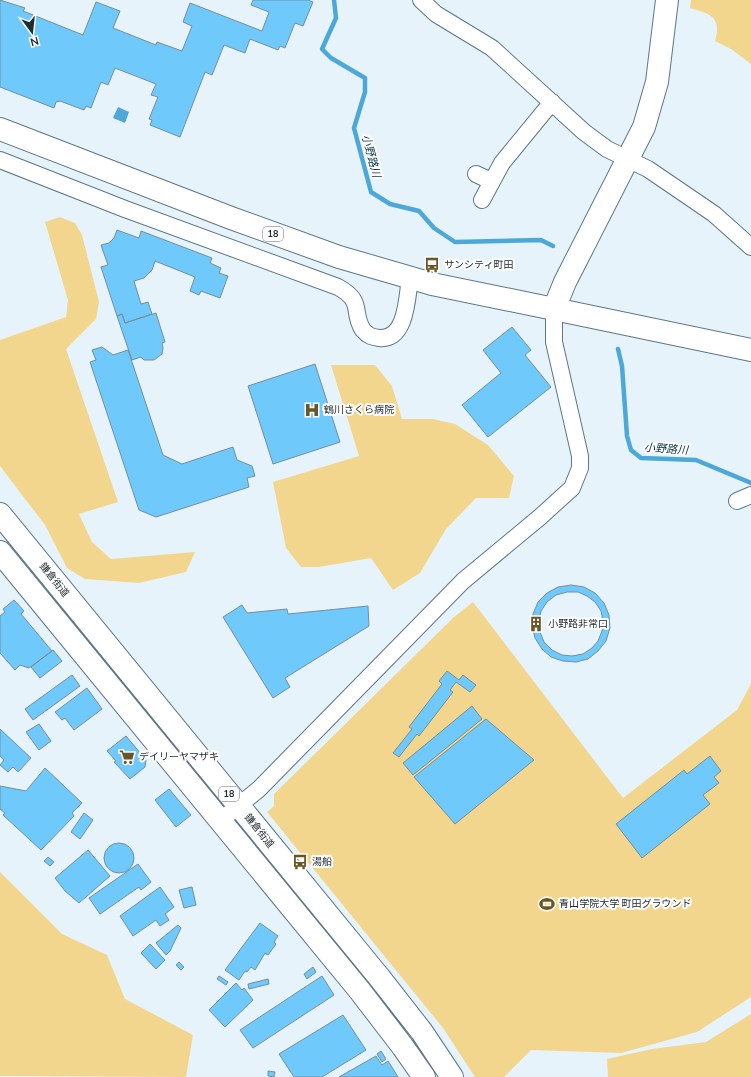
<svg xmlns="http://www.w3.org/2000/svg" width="751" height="1077" font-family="'Nunito Sans','Noto Sans JP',sans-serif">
<rect width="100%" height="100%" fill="#e7f3fb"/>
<path fill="#f3d68e" d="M691,0H751V64L731,49L715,41C722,16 710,14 690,8Z
M60,217L75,223L82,235L99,302L96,319L66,349L118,502L79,514L92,542L111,559L195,552L186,572L139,583L85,579L67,568L45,525L0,466V340L66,317L68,300L45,222Z
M331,365H375L392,386L402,419H433L455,424L488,445L514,476L509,498H476L446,529L420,573L393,590L371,558L319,567H301L286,548L273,482L359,456Z
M473,602L623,798L737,710L751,684V997L697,1032L621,1053L531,1050L504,1077H475L443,1028L267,812L274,806V794L454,617Z
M0,872L62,934L107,955L125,999L193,1035L186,1077L0,1076Z
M751,1014V1077H608L607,1059L652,1049L706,1042Z"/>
<path fill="#4ca8d8" d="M118,107L129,112L125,123L113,118Z"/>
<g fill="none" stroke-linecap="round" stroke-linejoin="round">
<path stroke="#4ca8d8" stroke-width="4.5" d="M334,0L336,18L322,49L331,58L365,78V92L354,128L371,192L390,204L419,211L434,228L455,242L541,240L553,246
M618,349L622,366L627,436L631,450L641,458L696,460L751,483"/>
</g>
<path fill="#6fcafb" stroke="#738e9f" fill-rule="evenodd" d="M0,0L25,8L23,11L83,35L96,2L120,11L113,28L156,45L157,42L182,51L192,26L183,22L190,3L262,31L269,12L251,5L253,0H308L313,2L303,26L295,23L285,48L280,46L278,50L250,39L245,53L224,45L212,75L205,72L180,137L150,125L152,120L149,119L158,97L151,95L156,84L115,68L108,85L101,82L91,108L86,106L84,110L60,101L56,102L54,108L0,87Z
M117,230L139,238L141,231L212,258L210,263L221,268L219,273L228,276L220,298L201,291L199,295L190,291L195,277L155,261L152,270L144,278L134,281L141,304L148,302L152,314L125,323L122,314L117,316L101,267L108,265L101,245L109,243L114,238Z
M156,313L165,342L162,343L163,348L162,354L154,360H144L141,357L132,360L117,316L122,314L125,323Z
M512,327L531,350L525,355L551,387L488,437L462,405L501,373L483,350Z
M102,347L113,355L128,350L163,455L182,464L233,447L237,460L252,466L255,476L247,478L249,487L156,517L139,510L90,362L96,360L92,350Z
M315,364L340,442L273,464L248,386Z
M571,585L584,587L595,593L604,603L609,615L610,628L606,641L598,651L588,659L576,662L563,661L551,657L542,649L535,638L532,626L533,614L538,602L547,593L558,587ZM567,592H578L587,596L595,602L601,611L603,621L602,631L598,641L592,648L583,654L572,656L562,655L552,650L544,642L540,632L539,621L541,611L547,602L556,595Z
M14,600L24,611L21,614L52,651L29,668L20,665L15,670L0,653V616L5,612L3,609Z
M242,605L247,613L287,609L288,614L368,606L369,626L285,678L290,687L273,698L223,617Z
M53,650L62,661L40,678L31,667Z
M447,671L459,680L463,675L476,685L470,692L456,682L450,690L453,692L419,736L417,734L399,757L393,753L412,729L409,727L442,684L439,681Z
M72,675L80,686L33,720L25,709Z
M87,688L102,709L74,730L65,718L62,720L55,712Z
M472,706L482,719L413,775L403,763Z
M486,719L534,760L455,824L414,777Z
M39,724L51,741L39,750L26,732Z
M0,729L31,758L18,772L13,767L8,772L0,765L4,760L0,756Z
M126,736L146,760L145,767L130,779L114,762L116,761L107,751Z
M710,756L721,771L714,777L719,783L703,795L710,804L642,858L616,824L684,770L687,774Z
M45,768L82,803L72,813L74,816L41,850L3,815L5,813L0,809V786L26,791Z
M169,789L191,815L176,827L155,800Z
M84,813L93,820L80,839L71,832Z
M104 858a15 15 0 1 1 30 0a15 15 0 1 1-30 0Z
M88,850L110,876L79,903L65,891L55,878Z
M48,857L54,862L50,866L44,861Z
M138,864L151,882L141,890L139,887L100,914L89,898Z
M160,887L174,907L165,914L169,920L160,926L156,920L133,936L120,916Z
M192,887L196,905L184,908L179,890Z
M260,923L278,936L274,942L276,944L268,955L265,953L255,970L251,967L247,972L245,971L239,980L225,970Z
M178,925L181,928L170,951L166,955L156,943Z
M150,944L165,960L156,969L141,953Z
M179,962L184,967L181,970L176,965Z
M313,967L316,972L307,979L304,974Z
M219,976L228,982L226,985L217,979Z
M322,976L334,995L253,1048L240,1030Z
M268,979L269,984L249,989L248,984Z
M236,983L242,990L244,988L253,1000L225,1027L209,1010Z
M343,1015L366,1050L322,1077H294L279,1054Z
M381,1051L386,1059L382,1062L377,1054Z
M376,1056L382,1065L388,1061L398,1077H339Z
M268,1071L275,1072L274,1077L268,1076Z"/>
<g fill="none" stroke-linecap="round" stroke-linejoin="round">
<g stroke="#5c7787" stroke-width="18">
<path id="street" d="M421,0L436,14L492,48L584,132L607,149L648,169L714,214L751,247
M0,160L125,209L338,287C365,302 351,312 363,330C368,336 372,337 379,338C407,341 407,296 410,278
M476,174L491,181
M482,200L502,163L552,102
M737,501L751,495
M220,821L259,789L463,581L540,517L572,488L580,468V456L554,342V309"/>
</g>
<g stroke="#5c7787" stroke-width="24">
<path id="secondary" d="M667,0L657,82L644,127L565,282L554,309L751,350"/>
</g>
<g stroke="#5c7787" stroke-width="24">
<path id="primary" d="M0,129L231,218L339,257L432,284L554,309
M0,514L379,977L422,1032L452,1077
M0,552L360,991L403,1047L424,1077"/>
</g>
<use href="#street" stroke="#fff" stroke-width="16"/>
<use href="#secondary" stroke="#fff" stroke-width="22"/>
<use href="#primary" stroke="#fff" stroke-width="22"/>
</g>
<defs>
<g id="bus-bare" transform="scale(1.2)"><path d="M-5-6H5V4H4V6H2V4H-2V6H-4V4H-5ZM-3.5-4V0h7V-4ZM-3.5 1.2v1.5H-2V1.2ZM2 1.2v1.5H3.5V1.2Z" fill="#695624" stroke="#fefefe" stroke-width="2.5" paint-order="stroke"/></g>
<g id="hospital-bare" transform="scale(1.2)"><path d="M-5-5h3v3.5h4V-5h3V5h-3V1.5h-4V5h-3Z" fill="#695624" stroke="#fefefe" stroke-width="2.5" paint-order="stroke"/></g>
<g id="building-bare" transform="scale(1.2)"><path d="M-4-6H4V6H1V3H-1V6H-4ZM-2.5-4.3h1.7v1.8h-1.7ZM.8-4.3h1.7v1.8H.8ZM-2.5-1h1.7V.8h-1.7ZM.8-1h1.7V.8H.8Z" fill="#695624" stroke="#fefefe" stroke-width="2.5" paint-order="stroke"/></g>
<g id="supermarket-bare" transform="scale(1.2)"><path d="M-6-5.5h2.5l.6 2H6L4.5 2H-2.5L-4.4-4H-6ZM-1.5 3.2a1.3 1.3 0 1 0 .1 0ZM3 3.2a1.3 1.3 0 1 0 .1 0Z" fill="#695624" stroke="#fefefe" stroke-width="2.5" paint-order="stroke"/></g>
<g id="stadium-bare" transform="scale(1.2)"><path d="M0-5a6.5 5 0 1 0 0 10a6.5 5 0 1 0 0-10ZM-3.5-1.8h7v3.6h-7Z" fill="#695624" stroke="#fefefe" stroke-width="2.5" paint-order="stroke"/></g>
</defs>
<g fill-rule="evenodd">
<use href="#bus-bare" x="432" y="265"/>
<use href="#hospital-bare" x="312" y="410"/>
<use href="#building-bare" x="536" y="624"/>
<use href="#supermarket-bare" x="127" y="757"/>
<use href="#bus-bare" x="300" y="862"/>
<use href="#stadium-bare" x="547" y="904"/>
</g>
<g text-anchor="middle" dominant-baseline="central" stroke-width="4" stroke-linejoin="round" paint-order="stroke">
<g fill="#fefefe" stroke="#636b70" stroke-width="1">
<rect x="263" y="227" width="20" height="14" rx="3"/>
<rect x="219" y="787" width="20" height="14" rx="3"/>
</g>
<g font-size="9" font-weight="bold" fill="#202c33">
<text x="273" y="234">18</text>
<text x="229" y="794">18</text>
</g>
<g font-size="10" fill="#202c33" stroke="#fefefe" text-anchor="start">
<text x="444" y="265">サンシティ町田</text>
<text x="324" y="410">鶴川さくら病院</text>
<text x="548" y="624">小野路非常口</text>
<text x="139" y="757">デイリーヤマザキ</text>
<text x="312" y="862">湯船</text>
<text x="559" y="904">青山学院大学 町田グラウンド</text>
</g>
<g font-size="10" fill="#202c33" stroke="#fefefe">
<text transform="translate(54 580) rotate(51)">鎌倉街道</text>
<text transform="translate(259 831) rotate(51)">鎌倉街道</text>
</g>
<g font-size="11" font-style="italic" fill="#0a3448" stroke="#fefefe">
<text transform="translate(371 156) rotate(75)">小野路川</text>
<text transform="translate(666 449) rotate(4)">小野路川</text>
</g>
</g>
<g transform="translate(32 32) rotate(165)" stroke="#fefefe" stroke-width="3" paint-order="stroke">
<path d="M0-3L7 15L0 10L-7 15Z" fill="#202c33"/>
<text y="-6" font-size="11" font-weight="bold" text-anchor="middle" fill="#202c33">N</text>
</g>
</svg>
